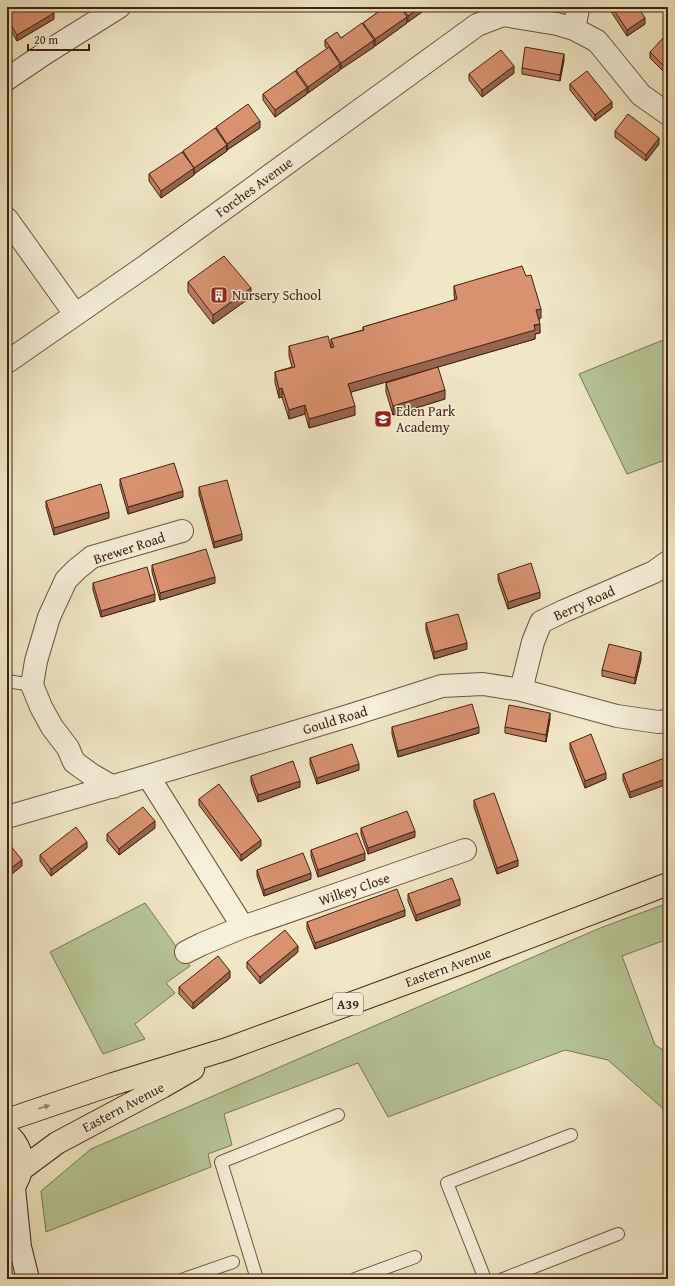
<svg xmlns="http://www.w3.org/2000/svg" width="675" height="1286" font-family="'Gentium Book Plus',serif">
<rect width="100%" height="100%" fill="#f1e7c5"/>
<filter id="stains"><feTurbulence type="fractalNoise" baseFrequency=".005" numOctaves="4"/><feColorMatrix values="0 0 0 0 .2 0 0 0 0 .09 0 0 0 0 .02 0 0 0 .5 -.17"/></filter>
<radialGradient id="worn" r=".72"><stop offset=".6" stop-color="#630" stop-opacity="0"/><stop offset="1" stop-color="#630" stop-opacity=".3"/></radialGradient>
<path fill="#b7c697" stroke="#7c7452" d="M668,338V459L627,474L579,374Z
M145,903L190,966L166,983L175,993L135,1024L145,1039L103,1054L50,952Z
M668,903V939L622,956L655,1045L668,1053V1113L608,1060L565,1050L388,1117L358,1063L224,1114L232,1145L208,1154L211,1167L46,1232L41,1191L91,1149L600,928Z"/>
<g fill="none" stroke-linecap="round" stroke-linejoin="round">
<g stroke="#6e533b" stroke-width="14">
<path id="lane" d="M7,681L32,685
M184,1279L233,1262
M257,1279L221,1162L338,1115
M355,1279L415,1257
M485,1279L447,1183L571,1135
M503,1279L618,1234"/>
</g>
<g stroke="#6e533b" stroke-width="24">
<path id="street" d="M503,15L557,24L574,29L597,41L641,95L668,114
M574,29L578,9L577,7
M7,79L47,52L119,7
M7,219L75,314
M7,362L147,265L477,25L503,15
M521,690L533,642L541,622L564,611L654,572L668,562
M148,776L243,927
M113,787L92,775L74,762L68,748L52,727L41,707L32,685L36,661L49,617L66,580L77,569L92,557L182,531
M7,817L148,776L348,716L442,686L483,684L521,690L617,716L658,722L668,721
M186,952L202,944L243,927L465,850"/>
</g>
<g stroke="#42220d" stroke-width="24">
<path id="secondary" d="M14,1188L20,1247L28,1279"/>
</g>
<g stroke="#42220d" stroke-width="24">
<path id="primary" d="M7,1120L113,1084L227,1049L469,960L668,884
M7,1133C10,1136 13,1139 15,1142C27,1159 22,1181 7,1193
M22,1169L57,1143L162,1087L193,1069"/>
</g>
<use href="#lane" stroke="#f6efd9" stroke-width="12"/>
<use href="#street" stroke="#f6efd9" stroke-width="22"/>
<use href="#secondary" stroke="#f6efd9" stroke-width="22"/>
<use href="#primary" stroke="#f1e7c5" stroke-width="22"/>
</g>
<path fill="#ba7e60" stroke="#42220d" d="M385,7H429L408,22L407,21V23L375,46L374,44V47L341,69L340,68V70L308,93L307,92V94L275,117L263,100V94L296,72V70L327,49L325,46V40L341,38L363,25V23Z
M608,7H638L645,24L627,36Z
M7,13L54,19L17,41L7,24Z
M668,40V76L650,58V52Z
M564,60L560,81L522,74V68Z
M514,73L482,97L469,80V74Z
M570,84L612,108L595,121L570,90Z
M216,127L260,128L227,150V149V151L194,174V173V175L161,198L149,181V174L183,153V151L216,130Z
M615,131L659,144L646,161L615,137Z
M526,276L541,318H539L540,333L535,334V339L351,392L355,415L309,428L305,414L289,419L282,397L279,398L275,382V372L292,367L289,356V346L331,348V339L363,330V327L455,300L454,295V286Z
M188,282L251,297L213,324L188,292Z
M386,383L445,399L393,415L386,392Z
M120,479L183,497L128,514L120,486Z
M199,487L242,540L214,548L199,494Z
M46,501L109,518L54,535L46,507Z
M152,565L215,583L160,600L152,572Z
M498,574L540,598L508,609L498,580Z
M93,583L155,601L101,617L93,590Z
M426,623L467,649L434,659L426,630Z
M641,659L635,684L602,676V670Z
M550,719L546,742L505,733V727Z
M392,727L479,733L398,757L392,734Z
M570,743L606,779L585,788L570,749Z
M310,758L359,770L317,784L310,764Z
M668,758L630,798L623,780V774Z
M251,776L300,787L258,802L251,782Z
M199,799L261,846L241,861L199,805Z
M474,800L518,866L497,874L474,807Z
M155,828L119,855L107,841V834Z
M361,828L415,837L368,854L361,834Z
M87,848L51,876L40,861V855Z
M311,850L365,860L318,877L311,856Z
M257,870L311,879L264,896L257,876Z
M408,894L460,905L416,921L408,901Z
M405,916L315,949L307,929V922Z
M298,952L260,984L247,968V962Z
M230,978L193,1009L179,994V987Z"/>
<path fill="#97664e" stroke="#42220d" d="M420,7H429L408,22V16Z
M54,13V19L17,41V35Z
M407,17V23L375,46V39Z
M645,18V24L627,36V30Z
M374,40V47L341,69V63Z
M564,54V60L560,81V75Z
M340,64V70L308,93V87Z
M514,66V73L482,97V90Z
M307,88V94L275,117V110Z
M612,102V108L595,121V115Z
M260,121V128L227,150V144Z
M659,138V144L646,161V155Z
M227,145V151L194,174V168Z
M194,168V175L161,198V191Z
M251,288V297L213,324V315Z
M541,309V318L536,319V310Z
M540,324V333L535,334V339L348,393V384Z
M282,388V397L279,398V389Z
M445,390V399L393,415V406Z
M305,405V414L289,419V410Z
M355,406V415L309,428V419Z
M183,491V497L128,514V507Z
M109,512V518L54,535V528Z
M242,534V540L214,548V542Z
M215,577V583L160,600V593Z
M540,592V598L508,609V602Z
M155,594V601L101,617V611Z
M467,643V649L434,659V652Z
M641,652V659L635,684V678Z
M9,704V710L7,712V705Z
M550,713V719L546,742V735Z
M479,727V733L398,757V751Z
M359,764V770L317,784V778Z
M606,773V779L585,788V781Z
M668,778V784L630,798V792Z
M300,781V787L258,802V795Z
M155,821V828L119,855V849Z
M415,831V837L368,854V848Z
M261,840V846L241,861V855Z
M87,842V848L51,876V869Z
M365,853V860L318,877V870Z
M22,860V866L7,878V871Z
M518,860V866L497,874V868Z
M311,873V879L264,896V890Z
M460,899V905L416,921V915Z
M405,910V916L315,949V943Z
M298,946V952L260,984V977Z
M230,971V978L193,1009V1003Z"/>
<path fill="#d89270" stroke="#42220d" d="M17,7H50L54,13L17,35L7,18V13Z
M385,7H400L407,17L375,39L363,23Z
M402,7H420L408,16Z
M612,7H638L645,18L627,30Z
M362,23L374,40L341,63L325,40L337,32L341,38Z
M665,36L668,40V70L650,52Z
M329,47L340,64L308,87L296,70Z
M525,47L564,54L560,75L522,68Z
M501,50L514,66L482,90L469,74Z
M295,71L307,88L275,110L263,94Z
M587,71L612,102L595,115L570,84Z
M248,104L260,121L227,144L216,127Z
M628,114L659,138L646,155L615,131Z
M215,128L227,145L194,168L183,151Z
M182,152L194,168L161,191L149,174Z
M224,256L251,288L213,315L188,282Z
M522,266L526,276L531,275L541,309L536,310L540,324L534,325L535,330L348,384L355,406L309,419L305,405L289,410L282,388L279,389L275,372L295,367L289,346L328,336L331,348L334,347L331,339L364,330L363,327L457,299L454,286Z
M438,367L445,390L393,406L386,383Z
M174,463L183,491L128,507L120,479Z
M227,480L242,534L214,542L199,487Z
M101,484L109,512L54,528L46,501Z
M206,549L215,577L160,593L152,565Z
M531,563L540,592L508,602L498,574Z
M147,567L155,594L101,611L93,583Z
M458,614L467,643L434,652L426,623Z
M609,644L641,652L635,678L602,670Z
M472,704L479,727L398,751L392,727Z
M509,705L550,713L546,735L505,727Z
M591,734L606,773L585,781L570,743Z
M352,744L359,764L317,778L310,758Z
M667,757L668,758V778L630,792L623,774Z
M293,761L300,781L258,795L251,776Z
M219,784L261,840L241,855L199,799Z
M494,793L518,860L497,868L474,800Z
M143,807L155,821L119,849L107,834Z
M407,811L415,831L368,848L361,828Z
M76,827L87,842L51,869L40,855Z
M357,833L365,853L318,870L311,850Z
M10,845L22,860L7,871V848Z
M303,853L311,873L264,890L257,870Z
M452,878L460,899L416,915L408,894Z
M397,889L405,910L315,943L307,922Z
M285,930L298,946L260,977L247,962Z
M218,956L230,971L193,1003L179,987Z"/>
<defs><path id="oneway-solid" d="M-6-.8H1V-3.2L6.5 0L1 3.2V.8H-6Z"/></defs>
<use fill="#9a8469" href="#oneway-solid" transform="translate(44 1107) rotate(-18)"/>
<defs>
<g id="building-square" transform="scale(0.9)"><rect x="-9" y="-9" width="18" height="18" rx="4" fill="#8f2418" stroke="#f6efd9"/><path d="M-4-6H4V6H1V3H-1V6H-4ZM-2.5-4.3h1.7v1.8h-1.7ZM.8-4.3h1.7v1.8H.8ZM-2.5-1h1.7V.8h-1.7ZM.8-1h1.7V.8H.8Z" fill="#fff"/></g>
<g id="school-square" transform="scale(0.9)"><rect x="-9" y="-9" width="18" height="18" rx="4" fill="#8f2418" stroke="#f6efd9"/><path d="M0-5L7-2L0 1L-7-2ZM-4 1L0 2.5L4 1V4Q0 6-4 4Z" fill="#fff"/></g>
</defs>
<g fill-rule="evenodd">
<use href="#building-square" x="219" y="295"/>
<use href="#school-square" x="383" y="419"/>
</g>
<g text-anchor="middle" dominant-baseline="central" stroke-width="3" stroke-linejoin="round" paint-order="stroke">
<rect fill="#f6efd9" stroke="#78604a" stroke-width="1" x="333" y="993" width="30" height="22" rx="3"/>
<g font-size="13" font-weight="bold" fill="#42220d">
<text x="348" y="1004">A39</text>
</g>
<g font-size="14" fill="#42220d" stroke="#f6efd9">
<text transform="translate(254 187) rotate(-36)">Forches Avenue</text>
<text transform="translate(129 548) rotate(-18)">Brewer Road</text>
<text transform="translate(584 603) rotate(-24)">Berry Road</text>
<text transform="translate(335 720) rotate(-17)">Gould Road</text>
<text transform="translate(354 889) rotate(-19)">Wilkey Close</text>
<text transform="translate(448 967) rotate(-20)">Eastern Avenue</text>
<text transform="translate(123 1107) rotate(-28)">Eastern Avenue</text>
</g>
<g font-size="14" fill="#42220d" stroke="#f6efd9" text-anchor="start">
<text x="232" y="295">Nursery School</text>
<text x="396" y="411">Eden Park<tspan x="396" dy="16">Academy</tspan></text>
</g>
</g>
<rect width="675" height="1286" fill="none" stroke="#f1e7c5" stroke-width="24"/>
<rect x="8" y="8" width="659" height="1270" fill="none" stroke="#42220d" stroke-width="2"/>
<rect x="12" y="12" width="651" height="1262" fill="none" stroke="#42220d"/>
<path d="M28 44v6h61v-6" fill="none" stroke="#42220d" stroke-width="2"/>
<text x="34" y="44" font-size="12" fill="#42220d" stroke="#f6efd9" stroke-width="3" paint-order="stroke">20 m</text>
<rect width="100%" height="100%" filter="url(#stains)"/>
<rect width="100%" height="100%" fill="url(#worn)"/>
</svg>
